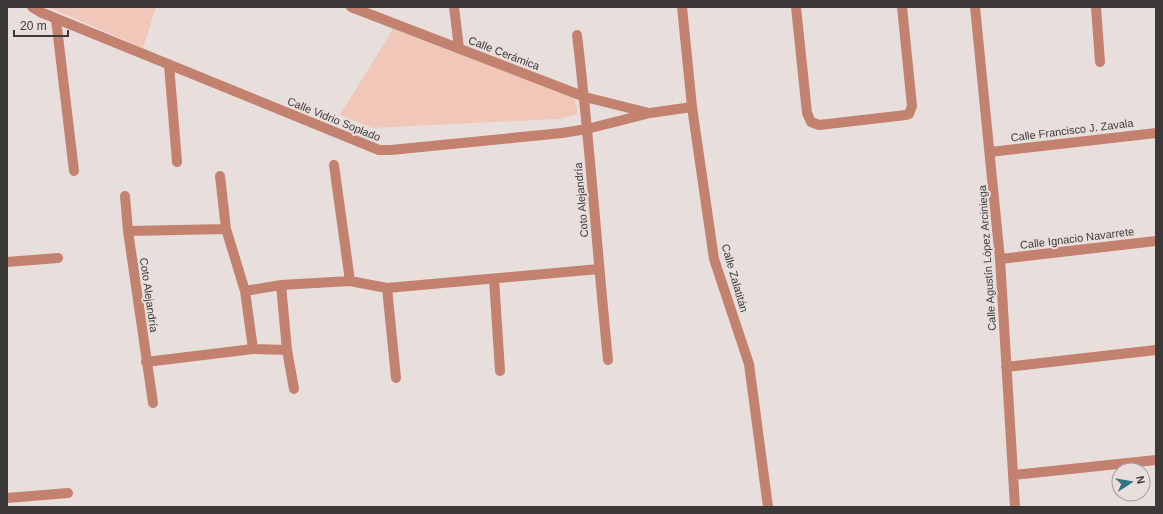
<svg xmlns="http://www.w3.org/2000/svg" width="1163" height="514" font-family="Helvetica,sans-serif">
<rect width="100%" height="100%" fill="#e8dfdd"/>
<path fill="#f1c7ba" d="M48,7H156L143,48Z
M393,29L574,97L578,114L559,119L372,128L340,115Z"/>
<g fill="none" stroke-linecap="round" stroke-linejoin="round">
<path stroke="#c3826f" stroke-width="10" d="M32,7L40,12L379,150H391L562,133L587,129L650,113L692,107
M351,7L585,97L649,113
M454,7L459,48
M682,7L692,107L714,259L749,364L768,507
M796,7L807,113L811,122L819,125L906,115L909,114L912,106L902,7
M975,7L1000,259L1015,507
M1096,7L1100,62
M56,19L74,171
M577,35C590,143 597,252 608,360
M169,65L177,162
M990,152L1156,133
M334,165L350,281
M220,176L226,229L245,291L253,349
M125,196L128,231L153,403
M128,231L226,229
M1000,259L1156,241
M7,262L58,258
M494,279L500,371
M281,285L287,350L294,389
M387,288L396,378
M245,291L281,285L350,281L387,288L599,269
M146,362L253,349L287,350
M1006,367L1156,350
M1013,475L1156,460
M7,498L68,493"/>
</g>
<g text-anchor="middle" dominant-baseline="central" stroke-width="4" stroke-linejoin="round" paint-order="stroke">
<g font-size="11" fill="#3d3938" stroke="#e8dfdd">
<text transform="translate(504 53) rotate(21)">Calle Cerámica</text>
<text transform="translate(334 119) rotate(22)">Calle Vidrio Soplado</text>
<text transform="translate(1072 130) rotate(-7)">Calle Francisco J. Zavala</text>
<text transform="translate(581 200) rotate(-95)">Coto Alejandría</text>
<text transform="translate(1077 238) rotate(-7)">Calle Ignacio Navarrete</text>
<text transform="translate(987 258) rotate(-94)">Calle Agustín López Arciniega</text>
<text transform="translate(735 278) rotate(74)">Calle Zalatitán</text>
<text transform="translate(149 295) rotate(82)">Coto Alejandría</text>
</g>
</g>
<rect width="1163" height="514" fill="none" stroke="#3d3938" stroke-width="16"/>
<g transform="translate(1131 482) rotate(78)"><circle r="19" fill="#e8dfdd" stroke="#a49d9b"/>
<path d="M0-3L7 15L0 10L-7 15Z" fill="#317485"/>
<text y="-6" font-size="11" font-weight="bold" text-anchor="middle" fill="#3d3938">N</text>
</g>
<path d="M14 30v6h54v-6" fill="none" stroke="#3d3938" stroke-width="2"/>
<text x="20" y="30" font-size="12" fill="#3d3938" stroke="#e8dfdd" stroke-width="3" paint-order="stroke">20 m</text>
</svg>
